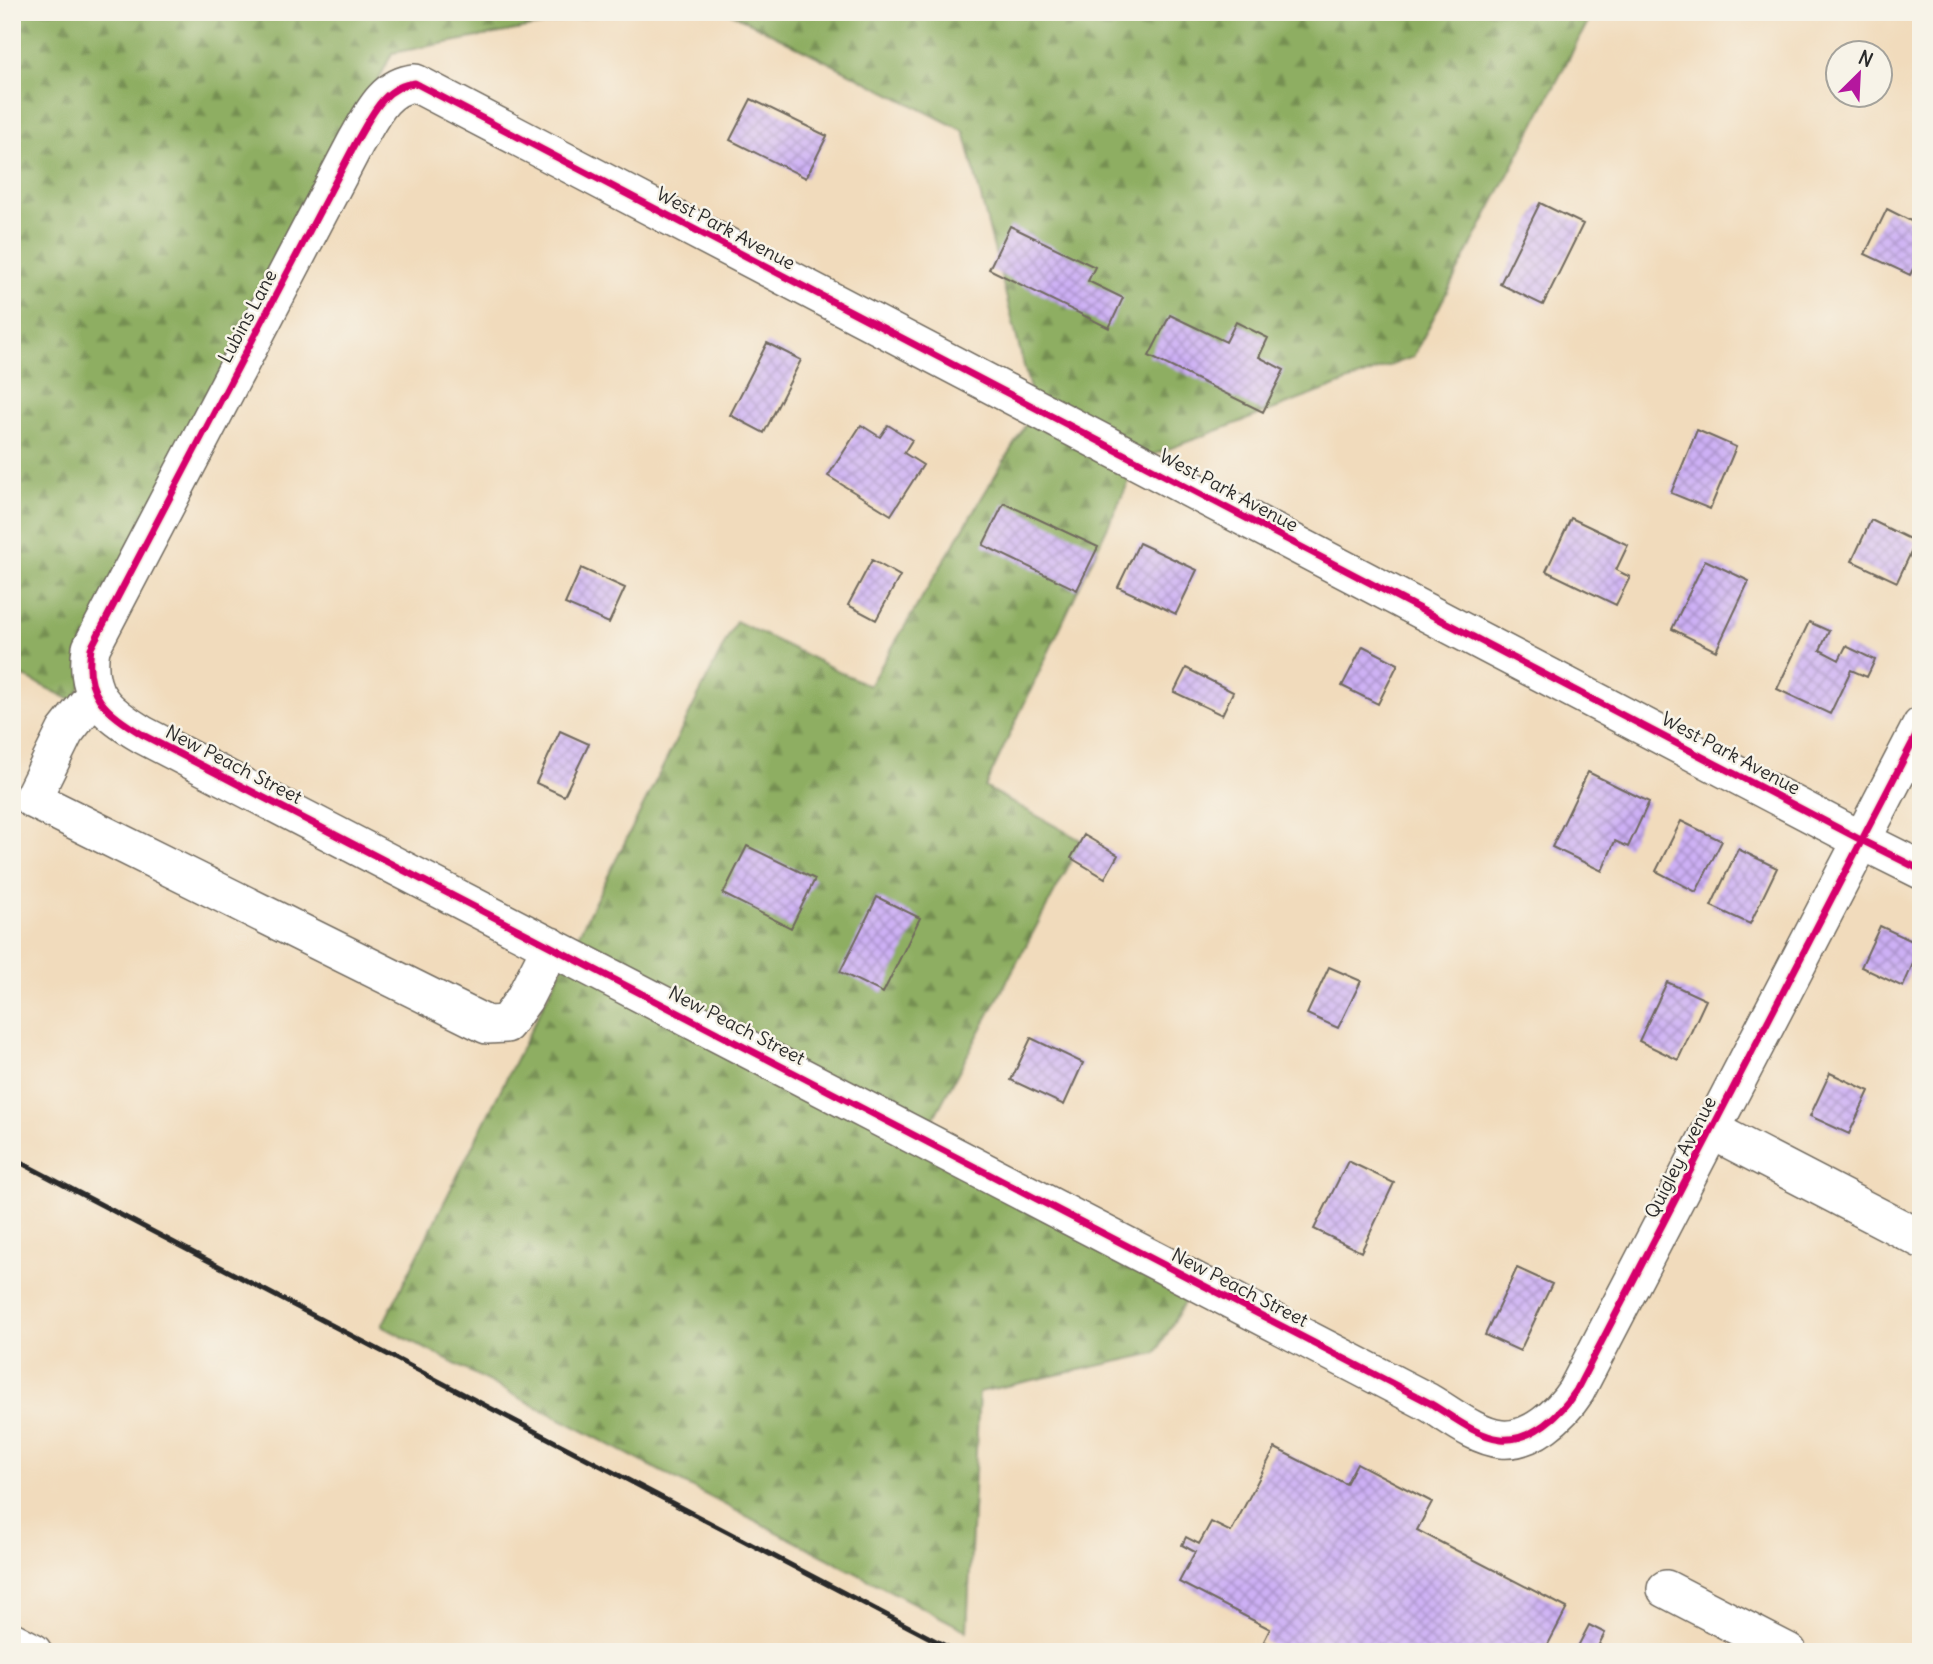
<svg xmlns="http://www.w3.org/2000/svg" width="1933" height="1664" font-family="Delius,sans-serif">
<defs>
<pattern id="forest-firs" width="22" height="20" patternUnits="userSpaceOnUse" patternTransform="scale(1.75)"><rect width="22" height="20" fill="#8eae62"/><path d="M5 1l3.5 6h-7zM16 11l3.5 6h-7z" fill="#748e51"/></pattern>
<pattern id="building-cross-hatch" width="8" height="8" patternUnits="userSpaceOnUse" patternTransform="scale(1.75)"><rect width="8" height="8" fill="#cdb0f5"/><path d="M0 0l8 8M0 8l8-8" fill="none" stroke="#a78fc7"/></pattern>
</defs>
<rect width="100%" height="100%" fill="#f7f3e8"/>
<filter id="ink" filterUnits="userSpaceOnUse"><feTurbulence type="fractalNoise" baseFrequency=".0143" numOctaves="2"/><feDisplacementMap in="SourceGraphic" scale="14" xChannelSelector="R" yChannelSelector="G"/><feConvolveMatrix kernelMatrix="1 2 1 2 8 2 1 2 1" color-interpolation-filters="sRGB"/></filter>
<filter id="wash" filterUnits="userSpaceOnUse"><feTurbulence type="fractalNoise" baseFrequency=".00686" numOctaves="4" result="noise"/><feDisplacementMap in="SourceGraphic" scale="28" xChannelSelector="R" yChannelSelector="G"/><feGaussianBlur stdDeviation="1.57" result="paint"/><feColorMatrix in="noise" values="0 0 0 0 0 0 0 0 0 0 0 0 0 0 0 0 0 1.4 0 .05"/><feComposite in="paint" operator="in"/></filter>
<g filter="url(#wash)">
<rect width="100%" height="100%" fill="#f1dbbc"/>
<path fill="url(#forest-firs)" stroke="#5c6c46" stroke-width="2" d="M12,12H614L392,53L73,701L12,671Z
M729,12H1593L1413,357L1139,460L985,787L1082,841L924,1136L1198,1279L1156,1353L979,1392L967,1631L382,1326L736,621L869,686L1035,409L964,131Z"/>
<g id="blocks">
<path fill="url(#building-cross-hatch)" d="M751,99L827,136L806,178L730,140Z
M1540,203L1583,224L1543,305L1500,284Z
M1887,209L1921,226V253L1910,275L1865,254Z
M1010,226L1095,267L1088,281L1123,298L1109,328L989,269Z
M1170,315L1226,342L1236,322L1268,338L1259,357L1284,370L1263,412L1149,356Z
M767,343L801,360L764,433L730,415Z
M861,425L880,437L888,425L912,440L904,453L923,465L891,515L828,476Z
M1697,430L1736,447L1710,509L1671,493Z
M1004,503L1098,547L1077,590L983,545Z
M1571,518L1628,545L1616,570L1630,577L1616,605L1546,571Z
M1871,520L1916,542L1897,582L1852,561Z
M1139,543L1197,570L1176,614L1118,587Z
M872,560L900,576L876,620L848,605Z
M1705,560L1749,581L1716,651L1672,629Z
M581,568L625,588L609,623L565,604Z
M1809,622L1829,631L1820,650L1839,660L1846,646L1875,660L1867,677L1851,670L1830,714L1777,689Z
M1363,646L1398,664L1378,704L1342,686Z
M1186,668L1233,692L1222,715L1174,692Z
M560,731L589,744L564,796L536,783Z
M1588,772L1649,802L1628,847L1615,841L1602,871L1552,847Z
M1681,821L1722,841L1696,892L1656,871Z
M1084,835L1118,855L1105,878L1071,858Z
M747,846L815,879L791,928L723,894Z
M1738,849L1777,868L1750,924L1711,906Z
M877,897L920,918L883,993L840,972Z
M1880,926L1921,945L1903,987L1861,967Z
M1329,967L1361,981L1338,1028L1307,1014Z
M1667,982L1706,1000L1678,1060L1639,1041Z
M1031,1038L1083,1063L1064,1105L1011,1080Z
M1830,1073L1869,1091L1849,1134L1810,1116Z
M1348,1161L1394,1183L1361,1252L1314,1229Z
M1517,1268L1552,1284L1520,1351L1485,1335Z
M1275,1448L1346,1484L1357,1463L1432,1502L1417,1530L1567,1608L1544,1652H1284L1264,1641L1270,1629L1179,1582L1195,1552L1182,1545L1186,1537L1199,1544L1211,1522L1231,1532Z
M1589,1625L1605,1633L1595,1652H1575Z"/>
</g>
</g>
<g filter="url(#ink)">
<use href="#blocks" fill-opacity="0" stroke="#70695e" stroke-width="2"/>
<g fill="none" stroke-linecap="round" stroke-linejoin="round">
<g stroke="#70695e" stroke-width="40">
<path id="minor" d="M95,694L65,732L32,799L487,1025L506,1024L524,999L551,946
M1921,726C1806,947 1691,1169 1576,1391C1561,1414 1531,1442 1501,1439C1475,1436 1449,1414 1428,1402L143,735C105,712 84,695 91,648L356,142C371,117 383,86 415,83L1861,840L1921,870
M1711,1130L1921,1239
M1666,1589L1788,1652
M12,1641L33,1652"/>
</g>
<use href="#minor" stroke="#fff" stroke-width="37"/>
<path stroke="#2b2b2b" stroke-width="5" d="M12,1158L957,1652"/>
<g stroke="#f7f3e8" stroke-width="11">
<path id="cycleway" d="M1921,726C1806,947 1691,1169 1576,1391C1561,1414 1531,1442 1501,1439C1475,1436 1449,1414 1428,1402L143,735C105,712 84,695 91,648L356,142C371,117 383,86 415,83L1861,840L1921,870"/>
</g>
<use href="#cycleway" stroke="#d6006c" stroke-width="7"/>
</g>
</g>
<g text-anchor="middle" dominant-baseline="central" stroke-width="5" stroke-linejoin="round" paint-order="stroke">
<g font-size="19" fill="#2b2b2b" stroke="#f7f3e8">
<text transform="translate(726 228) rotate(28)">West Park Avenue</text>
<text transform="translate(247 316) rotate(-62)">Lubins Lane</text>
<text transform="translate(1229 490) rotate(28)">West Park Avenue</text>
<text transform="translate(1731 753) rotate(28)">West Park Avenue</text>
<text transform="translate(234 764) rotate(27)">New Peach Street</text>
<text transform="translate(737 1025) rotate(27)">New Peach Street</text>
<text transform="translate(1680 1157) rotate(-63)">Quigley Avenue</text>
<text transform="translate(1240 1287) rotate(27)">New Peach Street</text>
</g>
</g>
<rect width="1933" height="1664" fill="none" stroke="#f7f3e8" stroke-width="42"/>
<g transform="translate(1859 74) rotate(24)"><circle r="33" fill="#f7f3e8" stroke="#a5a39c" stroke-width="2"/>
<path d="M0-5L12 26L0 18L-12 26Z" fill="#b5179e"/>
<text y="-10" font-size="19" font-weight="bold" text-anchor="middle" fill="#2b2b2b">N</text>
</g>
</svg>
